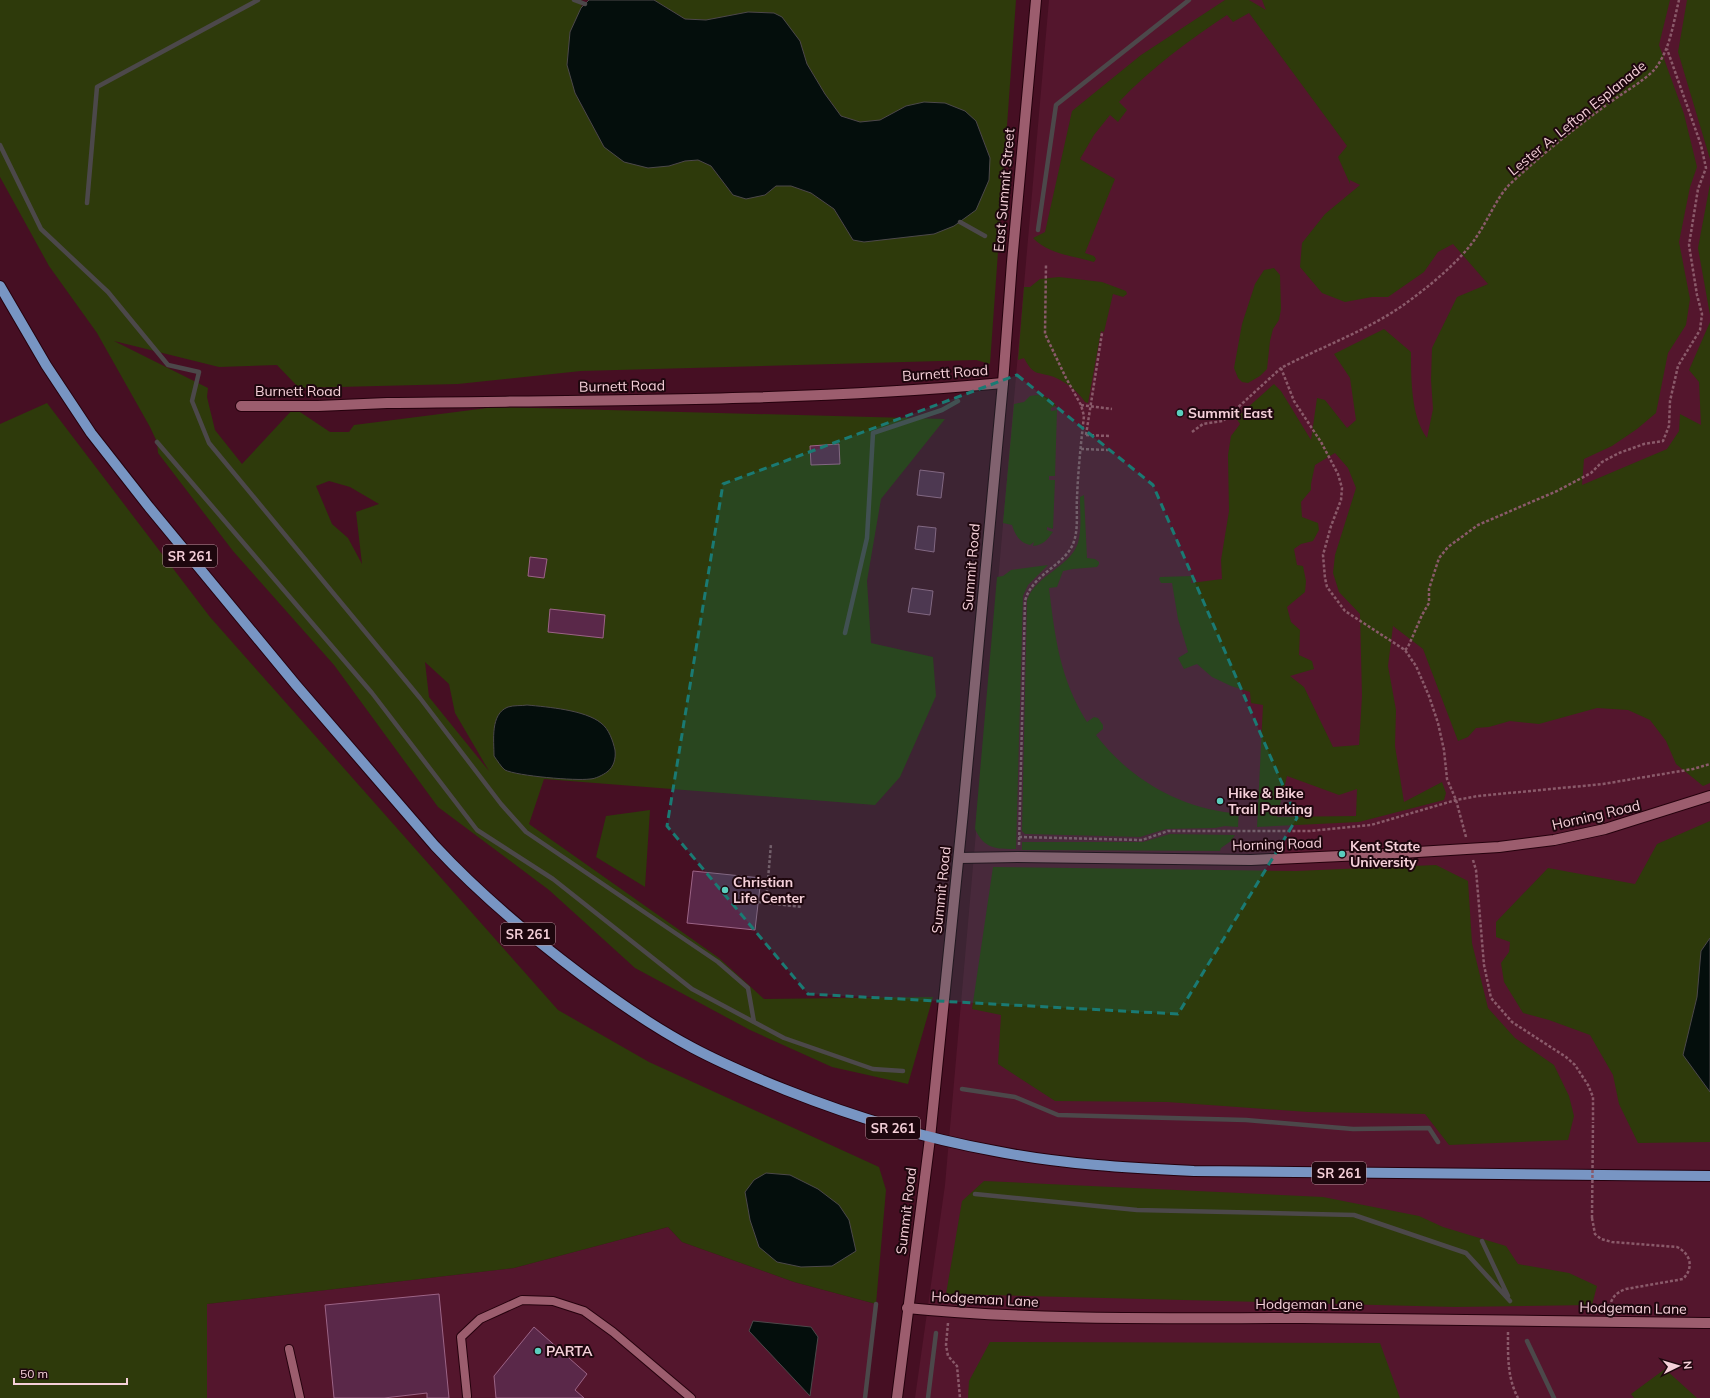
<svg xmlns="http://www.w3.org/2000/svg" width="1710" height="1398" font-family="Mulish,sans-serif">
<rect width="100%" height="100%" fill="#460f23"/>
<path fill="#54162d" d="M1049,0H1710V1398H915L945,1185Z
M668,1227L682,1242L794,1282L876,1304L865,1398H207V1304L514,1268Z"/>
<path fill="#2e3a0b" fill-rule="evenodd" d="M0,0H582L575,93L604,147L669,166L685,161L698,160L711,166L733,195H765L776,186H791L811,193L834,209L853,240L990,158L976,121L906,106L880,120L860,122L841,116L825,94L807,64L800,41L774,13L748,12L706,20L685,19L654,0H1016L990,364L976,360L581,371L458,384L299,388L277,365L219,367L114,341L208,388L207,397L215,430L242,464L294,408L330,432H349L354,425L495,407L945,419L881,499L867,581L871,643L933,657L936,696L900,777L875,805L544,779L529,824L719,958L764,999L933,997L908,1084L832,1067L750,1030L635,968L549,890L438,807L334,665L233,551L158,453L157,442L150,427L97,333L49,266L0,177ZM329,481L350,487L379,504L356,512L362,564L348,538L332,524L316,486ZM425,662L449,684L455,713L489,771L429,697Z
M1225,0H1249L1266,10L1262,0H1670L1659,45L1684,114L1697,167L1690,187L1679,242L1690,299L1686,325L1668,353L1656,413L1637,429L1612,446L1584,459L1582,485L1667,449L1679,431L1680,414L1701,425L1699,382L1689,370L1710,322V783L1703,786L1676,764L1666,741L1650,720L1628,710L1597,708L1539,724L1510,721L1489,727L1476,728L1468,737L1458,741L1423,649L1393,626L1388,666L1396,710L1395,746L1404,802L1442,782L1446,793L1444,800L1359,822L1257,827L1263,705L1251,703L1250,692L1231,686L1212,677L1197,664L1184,669L1178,658L1188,652L1178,619L1172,583H1161L1159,579L1160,577L1192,576L1191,583L1222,579L1221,560L1229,511L1228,455L1231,436L1240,424L1236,418L1274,384L1281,391L1311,440L1317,398L1325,400L1347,428L1356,420L1350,378L1334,354L1384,329L1411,352C1411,378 1411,417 1427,438L1433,409L1431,380L1432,348L1457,297L1488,284L1453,244L1438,252L1424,272L1388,297H1372L1345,302L1322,293L1300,267L1302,243L1325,214L1360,185L1350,180V184L1338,157L1347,146L1249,13L1233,22L1227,15C1188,41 1151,68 1119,102L1127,110L1118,122L1110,115L1094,135L1080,159L1115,179L1085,253L1094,256L1096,259L1094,262C1074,256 1048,254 1033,238L1045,232L1072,111L1141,55ZM1335,453L1348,468L1356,488L1335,555L1333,573L1339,592L1360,614L1362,696L1359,745L1333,747L1304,687L1290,676L1314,669L1312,661L1299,655L1300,630L1291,622L1287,607L1305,592L1306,581L1303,566L1297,565L1294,549L1301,544L1313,541L1319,530L1318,523L1302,517L1301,502L1311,490V484L1315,465ZM1287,776L1339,795L1357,789L1356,816L1277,817Z
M1687,0H1710V159L1678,52Z
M1710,184V315L1698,248Z
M1274,268L1280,275L1281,309L1279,320L1273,329L1270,341L1267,369L1260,376L1248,383L1242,382L1238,378L1234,368L1242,324L1255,284L1264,270Z
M1059,277L1102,282L1126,291L1127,294L1123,297L1113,294L1104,332L1101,331L1088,403L1085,402C1077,390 1067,383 1054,377C1037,371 1034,377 1024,358L1018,360L1024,287H1030L1040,279Z
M1037,395C1045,396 1053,399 1056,406L1051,408V411L1057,410L1055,476H1049V480H1055L1053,529L1047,527V530L1053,532C1047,540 1043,545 1033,546L1034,542L1030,545C1020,543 1015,535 1012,525L1003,523L1014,404L1024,402L1030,396Z
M47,403L210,617L558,1010L649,1062L879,1167L886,1190L876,1304L794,1282L682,1242L668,1227L514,1268L207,1304V1398H0V424Z
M1084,495L1087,558L1095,559L1099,562V564L1097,567L1073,569L1063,571L1057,587L1049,588C1055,638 1060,679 1087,722L1094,717L1098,718L1103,725V729L1096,735C1129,778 1177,807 1232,813L1233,806L1237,804L1239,805L1238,827L1225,826L1215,828L1166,829L1140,837L1028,834H1025L1022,831L1027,600C1036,575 1070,567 1078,543C1082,528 1080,512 1080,497Z
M1048,565L1028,585L1023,596L1016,849C996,849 984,849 975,829L997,577L1003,576L1011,570Z
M650,810L645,887L596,857L606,816Z
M1710,821V1142L1638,1143L1619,1104L1613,1075L1590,1035L1549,1020L1523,1013L1504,982L1501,963L1509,952L1510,942L1496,937V922L1548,868L1635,884L1657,844Z
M1170,834L1235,835L1231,841L1221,848L1220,851L1022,850V842H1143Z
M1436,865L1468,881L1472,943L1488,1008L1515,1038L1554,1065L1569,1096L1574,1116L1568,1140L1449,1145L1425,1114L1308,1112L1167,1102L1055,1101L998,1064L1001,1015L972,1009L993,867L1296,871Z
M984,1181L1323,1197L1419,1216L1443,1227L1506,1246L1518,1264L1569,1273L1597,1286L1592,1305L1455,1307L946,1294L962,1201Z
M990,1342L1380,1343L1400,1398H968L969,1381Z
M1665,1369L1697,1398H1634L1631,1394Z"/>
<path fill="#040e0c" stroke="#4c484a" d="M589,0H654L685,19L706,20L748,12L774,13L782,17L800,41L807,64L825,94L841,116L860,122L880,120L906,106L924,102L945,103L965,111L976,121L990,158L989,180L976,210L954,226L934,234L864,242L853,240L834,209L811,193L791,186H776L765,195L746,199L733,195L711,166L698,160L685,161L669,166L648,168L624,162L604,147L575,93L567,65L570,32L581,8Z
M527,705C548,707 585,710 601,723C609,729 613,741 615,750C616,758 614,767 607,772C603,775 595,779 590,779C576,781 517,776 505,770C501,767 497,760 494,756C494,740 490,714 508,707C514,705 522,706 527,705Z
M1710,938V1092L1683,1055L1697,997L1701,951Z
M766,1173L790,1175L818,1189L839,1205L849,1220L856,1251L832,1266L801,1267L777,1262L759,1247L750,1220L745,1192L754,1180Z
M753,1321L811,1327L818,1337L810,1396L749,1331Z"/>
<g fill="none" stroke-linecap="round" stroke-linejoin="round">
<path stroke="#4c484a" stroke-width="4.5" d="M574,0L585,4
M0,145L41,229L108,292L168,365L199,372L192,401L209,443L420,698L501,804L526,832L718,962L748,988L754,1022
M87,203L97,87L258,0
M960,222L985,236
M1038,230L1056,105L1189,0
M157,442L372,693L477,830L553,879L692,989L784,1038L873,1069L903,1071
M845,633L867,538L873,433L942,410L958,401
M962,1089L1015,1097L1058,1115L1246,1120L1353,1129L1429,1128L1438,1142
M975,1194L1137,1210L1354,1215L1466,1253L1510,1301
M1482,1241L1508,1296
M1527,1341L1554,1398
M865,1398L876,1304
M928,1398L936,1333"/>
</g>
<path fill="#5a2849" stroke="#9c6486" d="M839,444L840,464L811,465L810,446Z
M920,470L944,473L941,498L917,495Z
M918,526L936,528L934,552L915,549Z
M530,557L547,559L544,578L528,576Z
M912,588L933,591L930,615L908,612Z
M550,609L605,615L603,638L548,632Z
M693,871L761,878L755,930L687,923Z
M439,1294L449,1398H427V1393L384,1398H334L325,1305Z
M534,1327L587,1374L575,1390L584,1398H496L494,1376Z"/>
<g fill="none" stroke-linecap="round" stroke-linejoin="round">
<g stroke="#25000d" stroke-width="10">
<path id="service" d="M289,1349L300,1398
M467,1396L461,1337L480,1319L522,1300L553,1301L584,1311L613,1332L691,1398"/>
</g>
<g stroke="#25000d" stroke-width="12">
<path id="minor" d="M241,406H318L387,403C592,400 798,402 1003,383
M907,1308C1038,1321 1171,1318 1303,1318C1438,1319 1574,1322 1710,1323"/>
</g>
<g stroke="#25000d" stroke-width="12">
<path id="tertiary" d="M959,858L1018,857L1251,860L1385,854L1499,847L1554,840L1605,829L1710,796
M897,1398L930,1138"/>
</g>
<g stroke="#25000d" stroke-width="12">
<path id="secondary" d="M930,1138L963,812L1003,383L1012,262L1036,0"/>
</g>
<g stroke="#25000d" stroke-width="12">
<path id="primary" d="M0,286L46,365L91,433L149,507L296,685L435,846C474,888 517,925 562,960C603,992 646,1023 693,1048C723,1064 754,1077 786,1090C854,1117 923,1138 995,1151C1060,1164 1128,1168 1194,1171L1710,1176"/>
</g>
<path stroke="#8a5a6a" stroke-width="2.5" stroke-dasharray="3 2" stroke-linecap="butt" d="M1081,405L1112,409
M1192,432L1203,424L1223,421L1281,368
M1086,435L1102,333
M1086,435L1109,436
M1081,449L1108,450
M1405,650L1408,647L1422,615L1429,603V589L1439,558L1448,547L1478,525L1557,491L1591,473L1602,462L1619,453L1644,444L1663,441L1669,426L1670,401L1678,366L1700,330L1702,314L1697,295L1689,245L1698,189L1706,168L1701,145L1667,49
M1019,837L1142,840L1168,831H1310L1371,825L1456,800L1478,796L1603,784L1693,769L1710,764
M1466,837L1456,800L1447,779L1444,750L1438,723L1429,696L1416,666L1405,650L1345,611L1327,587L1325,578L1323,555L1331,526L1341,500L1342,488L1338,474L1321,442L1294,401L1281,368C1321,347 1364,332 1402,306C1426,289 1461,261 1477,236C1488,220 1496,199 1509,185C1539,157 1572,130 1605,106C1618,96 1644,81 1654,70C1670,51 1673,24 1679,0
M1019,845L1025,601C1032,574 1064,566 1073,544C1079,529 1076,513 1077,498C1078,471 1081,443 1084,416L1081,405L1066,378L1045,334L1046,264
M1473,860L1476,870L1484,965L1491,998L1512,1022L1566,1057L1575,1065L1588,1085L1593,1097V1122
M758,902L802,907
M766,903L771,844
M1592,1218L1595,1234L1601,1239L1612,1242L1677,1247C1691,1254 1694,1268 1683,1279L1626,1289C1615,1293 1611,1298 1609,1310
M948,1323L946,1345L948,1356L957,1366L960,1398
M1508,1332C1508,1356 1507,1377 1518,1398"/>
<use href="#service" stroke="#9c5d6e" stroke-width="8"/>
<use href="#minor" stroke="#9c5d6e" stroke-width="10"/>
<use href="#tertiary" stroke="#9c5d6e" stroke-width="10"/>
<use href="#secondary" stroke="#9c5d6e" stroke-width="10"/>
<use href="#primary" stroke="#7895c3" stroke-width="10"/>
<path stroke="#8a5a6a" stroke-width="2.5" stroke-dasharray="3 2" stroke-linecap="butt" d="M1592,1218L1593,1122"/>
</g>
<path fill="#1a7a73" fill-opacity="0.2" stroke="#1a7a73" stroke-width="3" stroke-dasharray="8 5" stroke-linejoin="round" d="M1017,375L1153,485L1297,818L1178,1014L808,994L667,826L723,484Z"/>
<g fill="#5acebe" stroke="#1e070e" stroke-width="1.5">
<circle cx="1180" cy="413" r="4"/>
<circle cx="1220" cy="801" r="4"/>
<circle cx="1342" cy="854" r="4"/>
<circle cx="725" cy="890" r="4"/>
<circle cx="538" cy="1351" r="4"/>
</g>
<g text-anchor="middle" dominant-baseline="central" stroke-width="4" stroke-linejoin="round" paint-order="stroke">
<g fill="#1e070e" stroke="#b4949c" stroke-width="1">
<rect x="163" y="545" width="54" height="22" rx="3"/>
<rect x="501" y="923" width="54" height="22" rx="3"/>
<rect x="866" y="1117" width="54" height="22" rx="3"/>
<rect x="1312" y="1162" width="54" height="22" rx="3"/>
</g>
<g font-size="13" font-weight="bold" fill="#f5d0d9">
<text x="190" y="556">SR 261</text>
<text x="528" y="934">SR 261</text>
<text x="893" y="1128">SR 261</text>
<text x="1339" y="1173">SR 261</text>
</g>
<g font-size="14" fill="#f5d0d9" stroke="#1e070e">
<text transform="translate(1577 118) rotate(-39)">Lester A. Lefton Esplanade</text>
<text transform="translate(1004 190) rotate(-85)">East Summit Street</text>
<text transform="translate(945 373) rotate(-4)">Burnett Road</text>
<text transform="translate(622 386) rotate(-1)">Burnett Road</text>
<text x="298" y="391">Burnett Road</text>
<text transform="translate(971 567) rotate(-85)">Summit Road</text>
<text transform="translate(1596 815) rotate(-13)">Horning Road</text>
<text transform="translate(1277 844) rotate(-2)">Horning Road</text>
<text transform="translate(941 890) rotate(-84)">Summit Road</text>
<text transform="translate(906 1211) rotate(-83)">Summit Road</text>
<text transform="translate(985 1299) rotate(3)">Hodgeman Lane</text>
<text x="1309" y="1304">Hodgeman Lane</text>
<text transform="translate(1633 1308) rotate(1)">Hodgeman Lane</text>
</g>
<g font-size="14" font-weight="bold" fill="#f5d0d9" stroke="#1e070e" text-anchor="start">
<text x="1188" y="413">Summit East</text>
<text x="1228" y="793">Hike &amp; Bike<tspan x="1228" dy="16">Trail Parking</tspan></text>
<text x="1350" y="846">Kent State<tspan x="1350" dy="16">University</tspan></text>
<text x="733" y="882">Christian<tspan x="733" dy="16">Life Center</tspan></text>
<text x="546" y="1351">PARTA</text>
</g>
</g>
<g transform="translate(1678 1366) rotate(85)" stroke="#1e070e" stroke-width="3" paint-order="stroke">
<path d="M0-3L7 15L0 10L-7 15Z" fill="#f5d0d9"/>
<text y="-6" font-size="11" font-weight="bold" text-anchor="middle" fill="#f5d0d9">N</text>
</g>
<path d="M14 1378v6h113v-6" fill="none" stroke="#f5d0d9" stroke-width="2"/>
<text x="20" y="1378" font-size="12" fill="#f5d0d9" stroke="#1e070e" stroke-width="3" paint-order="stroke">50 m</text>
</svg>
